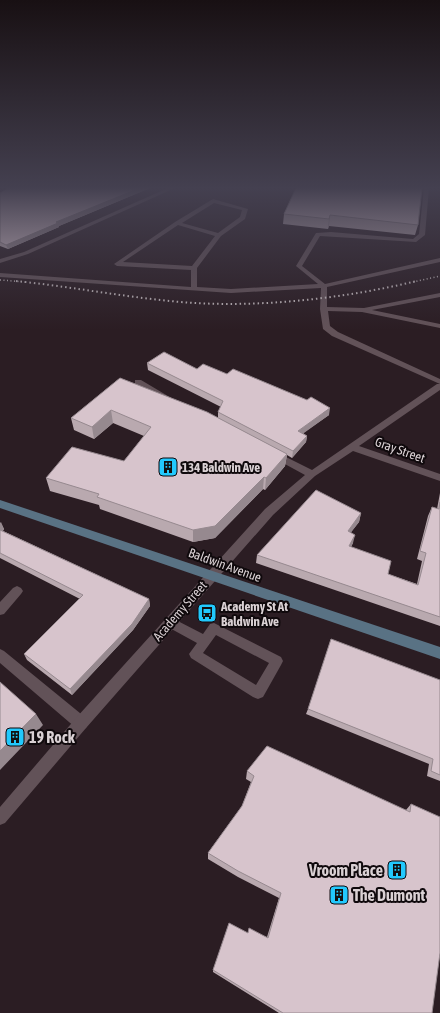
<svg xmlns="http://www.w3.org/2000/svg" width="440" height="1013" font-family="'Asap Condensed',sans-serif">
<rect width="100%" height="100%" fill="#2b1d23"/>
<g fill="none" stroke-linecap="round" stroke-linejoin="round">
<path fill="#625258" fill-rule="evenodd" d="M424,188H429L425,235L416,242L320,236L302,266L325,284L440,258V262L327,287V307L364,308L440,293V297L372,310L440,324V328L362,312L328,311L330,326L338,332L440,379V384L332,336L323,329L320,309L321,288L231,293L0,277V273L191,287V270L117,266L114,264L175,222L213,199L248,209L245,219L221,236L197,268V287L231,289L318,284L296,266L316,233L331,232L413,239L419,234ZM214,203L242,210L240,217L218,233L182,223ZM178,225L215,236L192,266L123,262Z
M17,586L21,588L23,591L21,594L4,614L0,615V602L13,588Z
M170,617L203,634L210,624L214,623L281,657L283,661L281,665L263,697L258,699L253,697L191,658L189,654L197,643L166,626L164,622L166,618ZM216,635L269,663L256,685L203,653Z
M0,649L4,651L86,718L88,723L86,728L81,730L76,728L0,663Z"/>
<path fill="#625258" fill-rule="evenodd" d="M168,188H175L28,254L0,263V259L24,252Z
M135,380H141L173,399L172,401H166L135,384Z
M437,384H440V390L359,446L440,474V481L353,451L315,476L273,515L86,728L5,823L0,825V807L76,718L265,509L305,475L272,457L270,455L272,453H278L312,470Z"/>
<path fill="#597284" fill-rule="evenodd" d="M0,500L440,647V659L0,508Z"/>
<path stroke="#beb5b8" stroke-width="1.5" stroke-dasharray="1 2.5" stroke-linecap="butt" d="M0,280L26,282
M413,282L440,276"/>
<path stroke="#beb5b8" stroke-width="2" stroke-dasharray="1.5 3" stroke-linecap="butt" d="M16,281C75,287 134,299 194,303C268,307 345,298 417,281"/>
</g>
<path fill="#b9a9af" d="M8,188H150L59,226V227L8,249L0,246V193Z
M296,188L418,225L415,235L329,226L328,229L283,224L284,214Z
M147,363L197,369L227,374L329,415L303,433L307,436L306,442L292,458L287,455L285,466L265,490L263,489L215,538L193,542L100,509L99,505L50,491L46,478L124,461L144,436L113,423L94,439L74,430L71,418L120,378L218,418V412L221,407L148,370Z
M440,493V626L256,563L257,555L361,513L359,522L351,532L353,543L351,547L388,574L417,584L422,561L417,559L428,516L432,507L437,509Z
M0,522L4,529L3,531L149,599L150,606L133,630L72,695L27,660L24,654L80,599L0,558Z
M440,680V781L427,776L429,764L306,714L308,709Z
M247,771L406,810L411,804L432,1013H279L213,972V970L248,933L267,937L279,898L238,877L208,859V853L242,806L251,782L246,779Z"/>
<path fill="#96898f" d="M140,188H150L59,226V227L8,249L6,245L56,222Z
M330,215L329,226L328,229L329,219Z
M330,408L329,415L297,438L298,431Z
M111,410L113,423L94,439L92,427Z
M307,436L306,442L292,458L293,451Z
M287,454L285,466L265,490L266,478Z
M264,477L263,489L215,538L193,542V530Z
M361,513L359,522L346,539L348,531Z
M1,522L4,529L0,534V524Z
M355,535L353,543L346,555L349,546Z
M149,599L150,606L133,630L72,695L70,689Z
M36,714L43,725L0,770V751Z"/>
<path fill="#d7c4cc" stroke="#96898f" d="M8,188H140L56,222L58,223L6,245L0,242V193Z
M296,188H422L418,225L330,215L329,219L284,214Z
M164,352L197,369L203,364L227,374L233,369L307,400L311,397L330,408L298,431L307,436L293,451L218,412L223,401L147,363Z
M120,378L207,412L287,454L266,478L264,477L215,526L193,530L97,497L99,494L46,478L72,447L124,461L151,427L111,410L92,427L71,418Z
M316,490L361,513L348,531L355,535L349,546L391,561L388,574L418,585L426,553L420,551L432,507L439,509L440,502V617L257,555Z
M0,530L149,599L132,624L70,689L24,654L83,595L0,553Z
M331,639L440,680V775L431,771L433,759L308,709Z
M0,682L36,714L0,751Z
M267,746L410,812L411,804L440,817V953L432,1013H283L213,970L229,923L248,933L249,928L268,938L281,893L238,871L208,853L242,806L254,776L247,771Z"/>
<linearGradient id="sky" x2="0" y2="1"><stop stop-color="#181013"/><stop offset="0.57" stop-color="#444050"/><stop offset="1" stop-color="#444050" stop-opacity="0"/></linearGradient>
<rect width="440" height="330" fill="url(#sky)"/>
<defs>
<g id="building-square" transform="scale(1)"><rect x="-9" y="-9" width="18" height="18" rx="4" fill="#22c9fd" stroke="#0f090c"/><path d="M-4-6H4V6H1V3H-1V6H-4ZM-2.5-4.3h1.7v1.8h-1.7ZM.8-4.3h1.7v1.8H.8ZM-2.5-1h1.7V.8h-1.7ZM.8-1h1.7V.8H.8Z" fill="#111"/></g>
<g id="bus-square" transform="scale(1)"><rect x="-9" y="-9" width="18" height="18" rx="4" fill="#22c9fd" stroke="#0f090c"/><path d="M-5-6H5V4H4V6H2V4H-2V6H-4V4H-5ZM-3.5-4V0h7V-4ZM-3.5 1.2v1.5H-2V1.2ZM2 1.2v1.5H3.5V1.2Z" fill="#111"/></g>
</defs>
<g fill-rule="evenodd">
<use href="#building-square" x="168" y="467"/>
<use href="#bus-square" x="207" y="613"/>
<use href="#building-square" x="15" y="737"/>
<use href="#building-square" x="397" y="870"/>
<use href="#building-square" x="339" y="895"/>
</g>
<g text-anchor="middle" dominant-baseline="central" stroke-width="4" stroke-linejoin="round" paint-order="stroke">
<g font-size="13" fill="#dad1d4" stroke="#0f090c">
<text transform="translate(400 450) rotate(20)">Gray Street</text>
<text transform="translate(225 565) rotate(20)">Baldwin Avenue</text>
<text transform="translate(180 611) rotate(-49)">Academy Street</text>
</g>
<g font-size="13" font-weight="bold" fill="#dad1d4" stroke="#0f090c" text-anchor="start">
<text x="182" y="467">134 Baldwin Ave</text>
<text x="221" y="606">Academy St At<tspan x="221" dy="15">Baldwin Ave</tspan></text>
</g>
<g font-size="16" font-weight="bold" fill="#dad1d4" stroke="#0f090c" text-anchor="start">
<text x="29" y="737">19 Rock</text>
<text x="383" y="870" text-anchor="end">Vroom Place</text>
<text x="353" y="895">The Dumont</text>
</g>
</g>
</svg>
